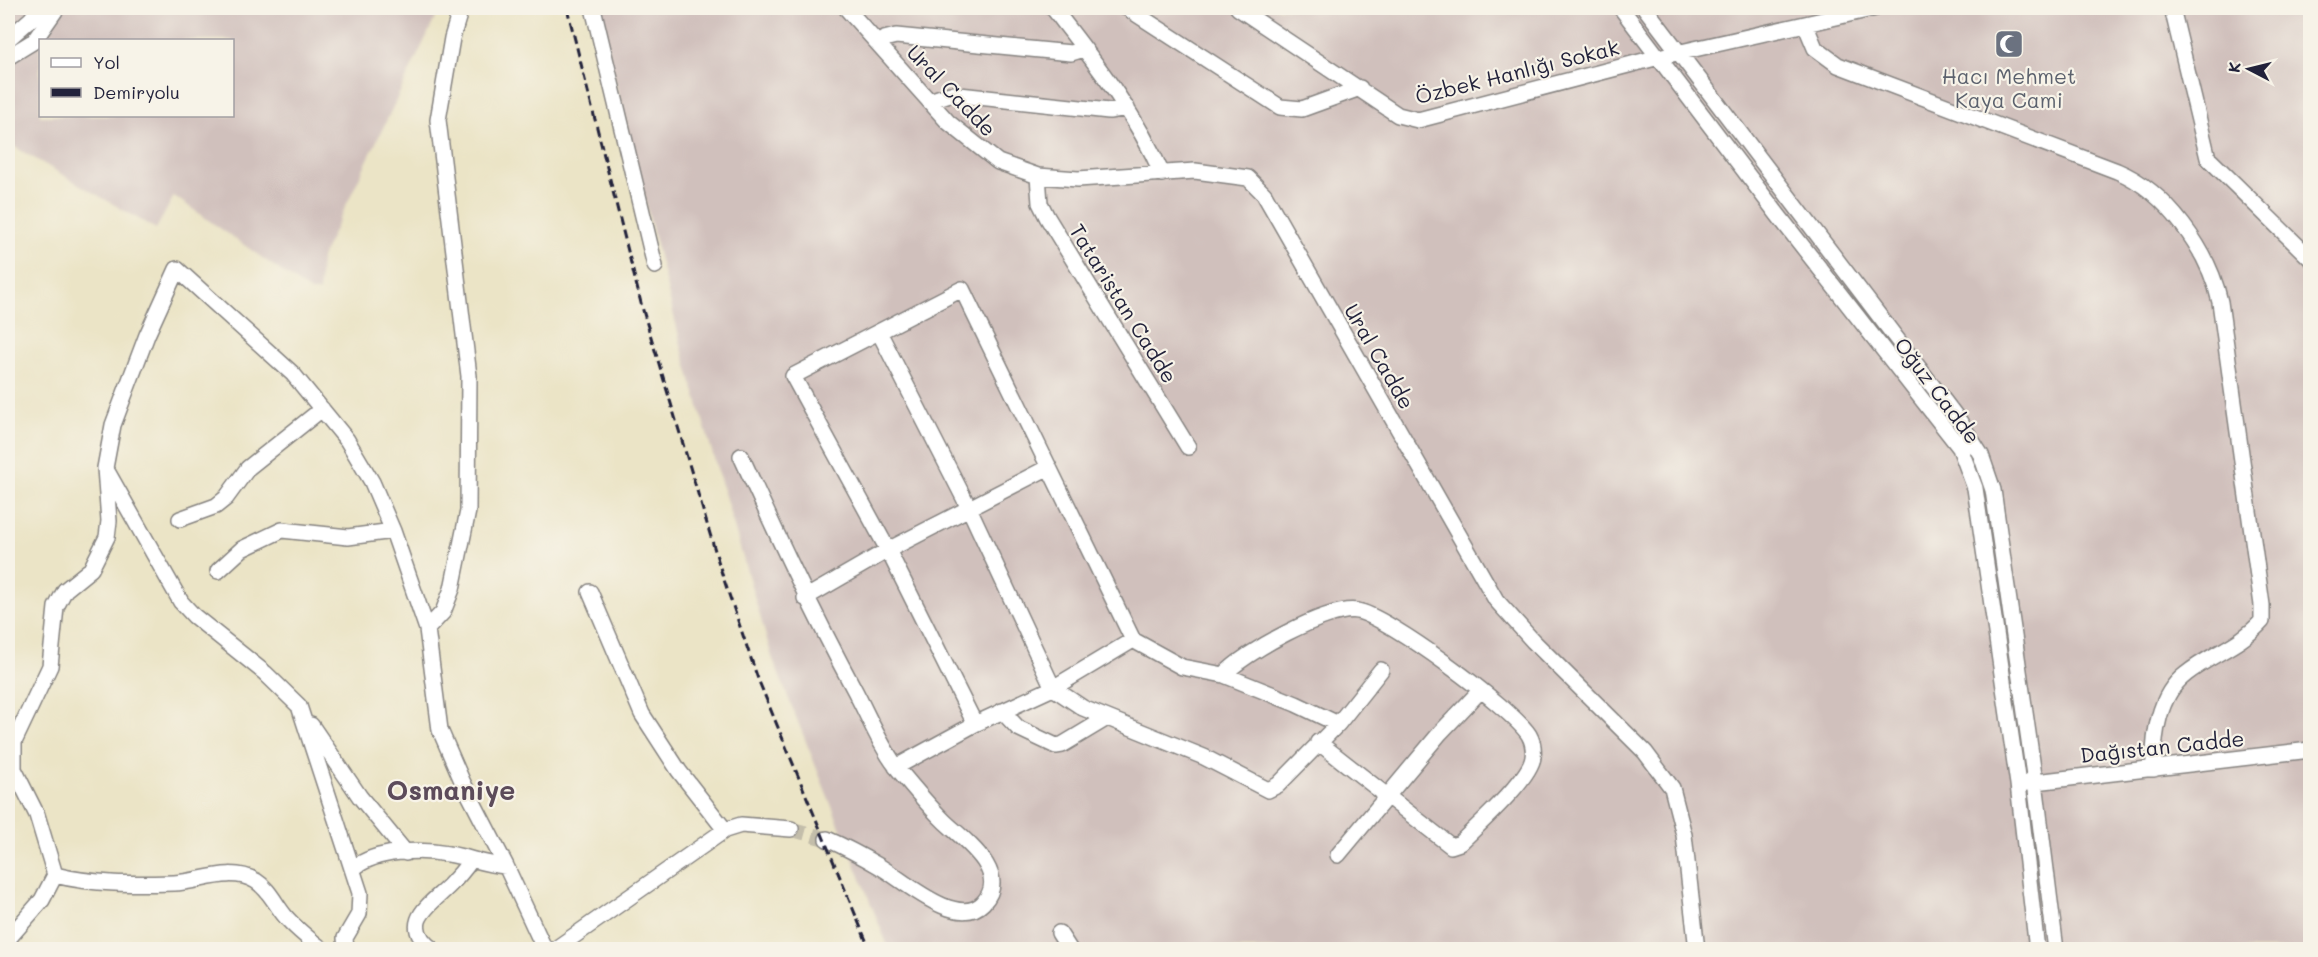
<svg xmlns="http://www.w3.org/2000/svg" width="2318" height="957" font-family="Mali,sans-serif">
<rect width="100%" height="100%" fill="#f7f3e8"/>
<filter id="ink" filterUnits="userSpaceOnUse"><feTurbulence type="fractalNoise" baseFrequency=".0167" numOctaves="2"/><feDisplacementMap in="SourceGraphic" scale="12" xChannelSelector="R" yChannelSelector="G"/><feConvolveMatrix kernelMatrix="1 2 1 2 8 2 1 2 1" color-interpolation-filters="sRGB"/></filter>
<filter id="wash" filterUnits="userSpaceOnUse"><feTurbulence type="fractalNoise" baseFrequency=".008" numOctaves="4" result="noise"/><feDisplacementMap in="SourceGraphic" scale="24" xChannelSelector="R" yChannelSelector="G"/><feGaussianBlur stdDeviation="1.35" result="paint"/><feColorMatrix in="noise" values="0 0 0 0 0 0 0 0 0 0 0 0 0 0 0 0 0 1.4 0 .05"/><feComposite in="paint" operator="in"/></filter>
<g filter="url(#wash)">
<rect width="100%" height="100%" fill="#ebe4c6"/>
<path fill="#d0c0bc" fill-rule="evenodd" d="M8,8H440L321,258L319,292H311L174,196L156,229L8,143ZM40,40H232V116H40Z
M597,8H2310V949H889L772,657L683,352Z"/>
</g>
<g filter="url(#ink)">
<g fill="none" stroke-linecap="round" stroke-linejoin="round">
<path stroke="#c3bdaa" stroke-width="15" stroke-dasharray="15 8" stroke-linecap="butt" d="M791,829L827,839"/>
<g stroke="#868380" stroke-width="18">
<path id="minor" d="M593,8L655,266
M846,8L948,122L998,162L1038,176L1078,179L1195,171L1248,178L1264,194L1496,600L1533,641L1645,752L1672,788L1684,835L1697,950
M1053,8C1093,60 1135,112 1162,174
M1127,8L1280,107L1302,109L1360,88
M1238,8L1398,115L1418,120L1659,57L1876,8
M1621,8L1778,215L1960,448L1975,488L2018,784L2037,950
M1645,8L1960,422L1981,455L1993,490L2035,782L2056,950
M2172,8L2208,158L2310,258
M1805,24L1815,48L1838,65L2117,171C2166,191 2209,251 2220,302L2262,605V621C2240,646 2211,654 2186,674C2158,695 2153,737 2154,769
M8,39L31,19L39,8
M879,44L884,39L896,36L1071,53L1084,49
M8,57L34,41L57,8
M929,101L950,94L1109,111L1127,108
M1038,176L1040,203L1047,217L1188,447
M879,332L969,508L1053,688L1083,708L1204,757L1268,790L1278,785L1338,724L1381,670
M741,456C777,535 813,613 854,689C868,715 880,746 898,769C912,786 927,804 943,820C962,839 1012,872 983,903C957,930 902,879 879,866C862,856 845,847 827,839
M108,473L181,602L194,616L265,673L299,706L360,893L359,914L345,938L346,950
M180,519L216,506L226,498L248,468L322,409
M218,571L242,549L282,530L348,537L393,531
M590,592L642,714L679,771L725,830
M805,598L888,550L1049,467
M427,629L443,612L452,589L468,511L469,376L438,120L452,38L461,8
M1224,675C1243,653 1328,606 1357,611C1386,615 1513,709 1529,735C1533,742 1534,750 1533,757C1531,778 1477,826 1460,843L1451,846L1318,742
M1002,711L1018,728L1056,746L1062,745L1107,718
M975,724L888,550L793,376L962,289L1133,640L1182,667L1224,675L1296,704L1338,724
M311,725L360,797L406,853
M896,767L975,724L1053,688L1133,640
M2027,783L2310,750
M1338,855L1440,733L1481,690
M354,868C376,850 420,849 448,854C469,857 484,865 506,866
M55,875C94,885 135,884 174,883C201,882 230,866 256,881C269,889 275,904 285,916C296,929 309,939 323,950
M1059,933L1070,950
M8,939L42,900L55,875L37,815L14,769V742L50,666L56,607L65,590L91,569L107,537L109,521L105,468L113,425L147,335L177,269L293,374L347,440L372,482L393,531L427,629L440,730L463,783L506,866L545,950
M433,950C398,923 430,905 449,886C457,878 464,870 471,860
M554,950L725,830L741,825L791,829"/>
</g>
<use href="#minor" stroke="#fff" stroke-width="15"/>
<path stroke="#22223b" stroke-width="3" stroke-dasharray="9 4.5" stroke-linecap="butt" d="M567,8L642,307L722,574L758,679L870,950"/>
</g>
</g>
<defs>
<g id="mosque-square" transform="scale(1.5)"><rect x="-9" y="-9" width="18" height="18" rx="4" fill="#6b7280" stroke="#f7f3e8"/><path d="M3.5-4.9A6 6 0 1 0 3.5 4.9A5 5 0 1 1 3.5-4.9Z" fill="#fff"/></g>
</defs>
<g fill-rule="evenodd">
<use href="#mosque-square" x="2009" y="44"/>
</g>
<g text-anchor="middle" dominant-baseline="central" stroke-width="4.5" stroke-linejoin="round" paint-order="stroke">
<g font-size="21" fill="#22223b" stroke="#f7f3e8">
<text transform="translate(1517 71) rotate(-14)">Özbek Hanlığı Sokak</text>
<text transform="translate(952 90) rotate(46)">Ural Cadde</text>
<text transform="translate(1124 303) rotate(58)">Tataristan Cadde</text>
<text transform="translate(1380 356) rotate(60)">Ural Cadde</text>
<text transform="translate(1938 390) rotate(53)">Oğuz Cadde</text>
<text transform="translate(2162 746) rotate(-6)">Dağıstan Cadde</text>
</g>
<g font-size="21" fill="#5b616d" stroke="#f7f3e8">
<text x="2009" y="75">Hacı Mehmet<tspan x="2009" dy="24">Kaya Cami</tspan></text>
</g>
<g font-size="27" font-weight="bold" fill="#5c4b5a" stroke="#f7f3e8">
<text x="451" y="789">Osmaniye</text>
</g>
</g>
<rect width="2318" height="957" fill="none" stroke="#f7f3e8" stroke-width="30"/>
<rect x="39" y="39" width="195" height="78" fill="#f7f3e8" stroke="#a29fa3" stroke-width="1.5"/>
<rect x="51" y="58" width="30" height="9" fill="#ffffff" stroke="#a29fa3" stroke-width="1.5"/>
<text x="93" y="69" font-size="18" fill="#22223b">Yol</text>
<rect x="51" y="88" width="30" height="9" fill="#22223b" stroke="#a29fa3" stroke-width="1.5"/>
<text x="93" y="99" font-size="18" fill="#22223b">Demiryolu</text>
<g transform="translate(2249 69) rotate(277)" stroke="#f7f3e8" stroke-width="4.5" paint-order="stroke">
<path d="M0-4.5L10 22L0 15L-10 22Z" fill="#22223b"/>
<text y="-9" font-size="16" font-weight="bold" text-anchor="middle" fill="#22223b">K</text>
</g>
</svg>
